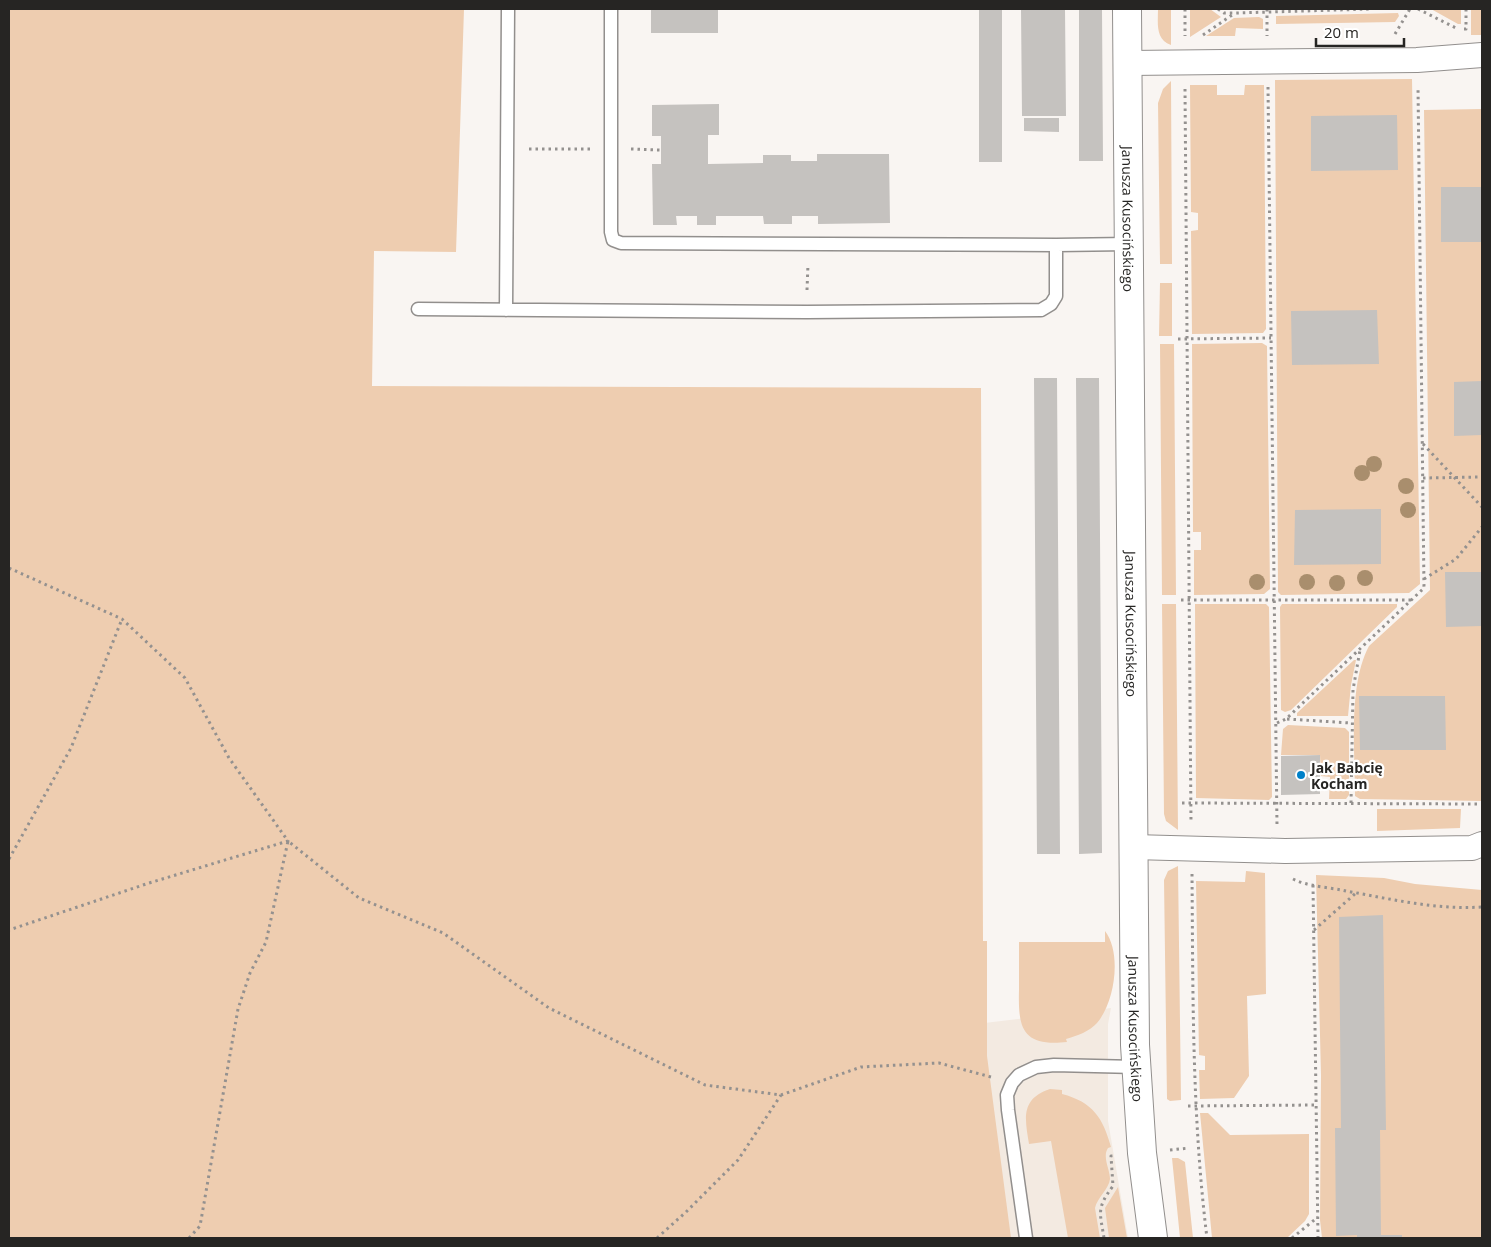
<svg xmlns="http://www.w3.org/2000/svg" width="1491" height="1247" font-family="'Open Sans',sans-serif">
<rect width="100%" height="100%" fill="#f9f5f2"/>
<path fill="#f3eae1" d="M1111,1008L1108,1024V1121L1128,1238H1005L976,1024Z"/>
<path fill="#eecdb0" d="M9,9H464L456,252L374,251L372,386L981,388L983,941H987V1056L1011,1238H9Z
M1158,9H1171V45C1155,39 1158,23 1158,9Z
M1190,9H1210L1221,17L1190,37Z
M1431,9H1461V24H1458Z
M1471,9H1482V35H1471Z
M1398,13L1399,16L1395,22L1276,24V16Z
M1259,17L1263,19V29L1236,28L1235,36H1206L1234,18Z
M1412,79L1420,584L1409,593L1281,595L1278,592L1275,80Z
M1171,81L1172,264H1160L1158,103L1163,89Z
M1190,85H1217V95H1244L1245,85H1264L1266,329L1263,333L1192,334L1191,231L1198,230V213L1191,212Z
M1482,109V801L1360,799L1355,796C1355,752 1348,685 1369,646L1430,590L1424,110Z
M1160,283H1172V336H1159Z
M1262,343L1267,346L1270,589L1264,594L1194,595V550H1201V532H1193L1192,344Z
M1160,344H1174L1176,595H1162Z
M1162,604H1176L1178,830L1166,821L1164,814Z
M1195,604H1266L1269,607L1272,797L1269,800L1196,798Z
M1282,604H1397V607L1291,710L1285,712L1281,710L1280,607Z
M1354,660H1356L1351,685L1348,716H1297V713Z
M1288,725L1345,728L1349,732V795L1346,799H1329L1330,777L1321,776L1320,755H1281L1283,729Z
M1377,809H1461L1460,828L1377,831Z
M1178,866L1181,1100L1170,1101L1167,1099L1164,880L1168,871Z
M1246,871L1265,873L1266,994L1247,996L1249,1076L1234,1098L1200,1099L1199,1070H1205V1056L1199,1055L1196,881L1245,882Z
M1316,875L1384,878L1415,884L1482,890V1238H1322L1320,1220L1321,1075Z
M1105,931C1122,953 1115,1002 1097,1023C1090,1031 1077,1036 1066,1039L1067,1042C1021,1047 1018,1027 1019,989C1019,973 1019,958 1019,942H1105Z
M1050,1089L1062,1090V1094C1093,1102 1103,1118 1111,1147L1108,1148C1102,1157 1110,1169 1110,1179C1109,1189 1097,1198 1095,1208L1100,1238H1068L1051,1141L1029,1144C1025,1119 1020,1099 1050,1089Z
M1200,1113H1208L1230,1135L1309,1134V1214L1305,1221L1287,1238H1212Z
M1172,1158H1178L1185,1162L1193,1238H1180Z
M1118,1187L1127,1238H1109L1105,1208Z"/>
<path fill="#c5c2bf" d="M651,9H718V33H651Z
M979,9H1002V162H979Z
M1021,9H1065L1066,116H1022Z
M1079,9H1102L1103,161H1079Z
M719,104V135H708V164L763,163V155H791V161H817V154H889L890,223L818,224V216H792V224H764L763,216H716V225H697V216H676L677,225H653L652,164H661V136H652V105Z
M1397,115L1398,170L1311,171V116Z
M1024,118H1059V132L1024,131Z
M1441,187H1482V242H1441Z
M1377,310L1379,364L1292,365L1291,311Z
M1034,378H1057L1060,854H1037Z
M1076,378H1099L1102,853L1079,854Z
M1482,381V435L1454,436V382Z
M1381,509V564L1294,565L1295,510Z
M1445,572H1482V626L1446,627Z
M1359,696H1445L1446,750H1360Z
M1320,755V794L1281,795V756Z
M1383,915L1386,1130H1380L1381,1235H1402V1238H1357V1235L1336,1236L1335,1128H1341L1339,917Z"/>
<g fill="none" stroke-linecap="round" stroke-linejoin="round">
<g stroke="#928f8d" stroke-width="15">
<path id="lane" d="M611,9V232L613,240L621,243L1056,245L1129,244
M418,309L807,312L1041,310L1051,304L1056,296V245
M506,310L508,9
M1026,1238L1008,1110L1007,1095L1012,1083L1019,1075L1036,1067L1054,1065L1136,1067"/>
</g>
<g stroke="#928f8d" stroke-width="26">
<path id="street" d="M1128,63L1417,60L1482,55
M1133,847L1285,851L1472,848L1482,844"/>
</g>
<g stroke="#928f8d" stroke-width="30">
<g id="secondary">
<path id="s1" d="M1127,9L1135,1045L1142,1153L1153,1238"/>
</g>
</g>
<path stroke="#94918f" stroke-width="3" stroke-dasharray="2.5 4" stroke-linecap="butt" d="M1185,9V36
M1218,9L1224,13H1235L1372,9
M1267,9V36
M1418,9L1456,28
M1464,29H1466V9
M1395,34L1410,9
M1203,35L1235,13
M1268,87L1277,826
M1185,89L1191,823
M529,149H590
M631,149L660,150
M807,290L808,264
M1178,339L1271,338
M1423,444L1482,507
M1423,478L1482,477
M9,568L122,619L185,678L229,758L288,841L149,883L9,930
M1424,579L1456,559L1482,527
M1181,600H1411
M1287,719L1351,723
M1277,723L1286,719L1424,588L1418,87
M1182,803L1482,804
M1351,803L1353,690L1360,650
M9,859L71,748L122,619
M1192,874C1193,996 1192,1117 1207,1238
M1293,879C1309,887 1329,887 1346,891C1391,899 1436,910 1482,907
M1313,885L1318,1238
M1314,930L1356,893
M1188,1106L1316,1105
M1170,1150L1189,1148
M189,1238L200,1226L238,1009L250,973L266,942L288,841L359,898L443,933L549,1008L705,1085L781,1095L861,1067L939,1063L991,1077
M657,1238L686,1212L738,1160L781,1095
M1104,1238C1100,1212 1096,1209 1113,1186L1111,1156H1115
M1292,1238L1318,1217"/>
<use href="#lane" stroke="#fff" stroke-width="12"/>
<use href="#street" stroke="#fff" stroke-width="24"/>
<use href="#secondary" stroke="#fff" stroke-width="28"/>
</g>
<g fill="#a98e6d">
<circle cx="1374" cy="464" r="8"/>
<circle cx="1362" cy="473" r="8"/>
<circle cx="1406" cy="486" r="8"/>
<circle cx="1408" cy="510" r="8"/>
<circle cx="1365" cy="578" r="8"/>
<circle cx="1257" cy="582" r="8"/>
<circle cx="1307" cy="582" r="8"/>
<circle cx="1337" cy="583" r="8"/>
</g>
<circle fill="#0081c9" stroke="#fff" stroke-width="2" cx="1301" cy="775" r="5"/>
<g text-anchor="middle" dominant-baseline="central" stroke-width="4.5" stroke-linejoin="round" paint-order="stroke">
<g font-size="14" fill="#262523" stroke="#fff">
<text stroke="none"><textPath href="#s1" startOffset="210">Janusza Kusocińskiego</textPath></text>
<text stroke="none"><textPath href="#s1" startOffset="615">Janusza Kusocińskiego</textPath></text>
<text stroke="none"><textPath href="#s1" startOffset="1020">Janusza Kusocińskiego</textPath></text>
</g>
<g font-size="14" font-weight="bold" fill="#262523" stroke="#fff" text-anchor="start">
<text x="1311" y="767">Jak Babcię<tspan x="1311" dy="16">Kocham</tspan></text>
</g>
</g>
<rect width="1491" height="1247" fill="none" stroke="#262523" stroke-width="20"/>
<path d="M1316 38v8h88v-8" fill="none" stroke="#262523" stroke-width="2.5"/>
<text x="1324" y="38" font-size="15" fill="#262523" stroke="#ffffff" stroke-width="4" paint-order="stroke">20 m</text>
</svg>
